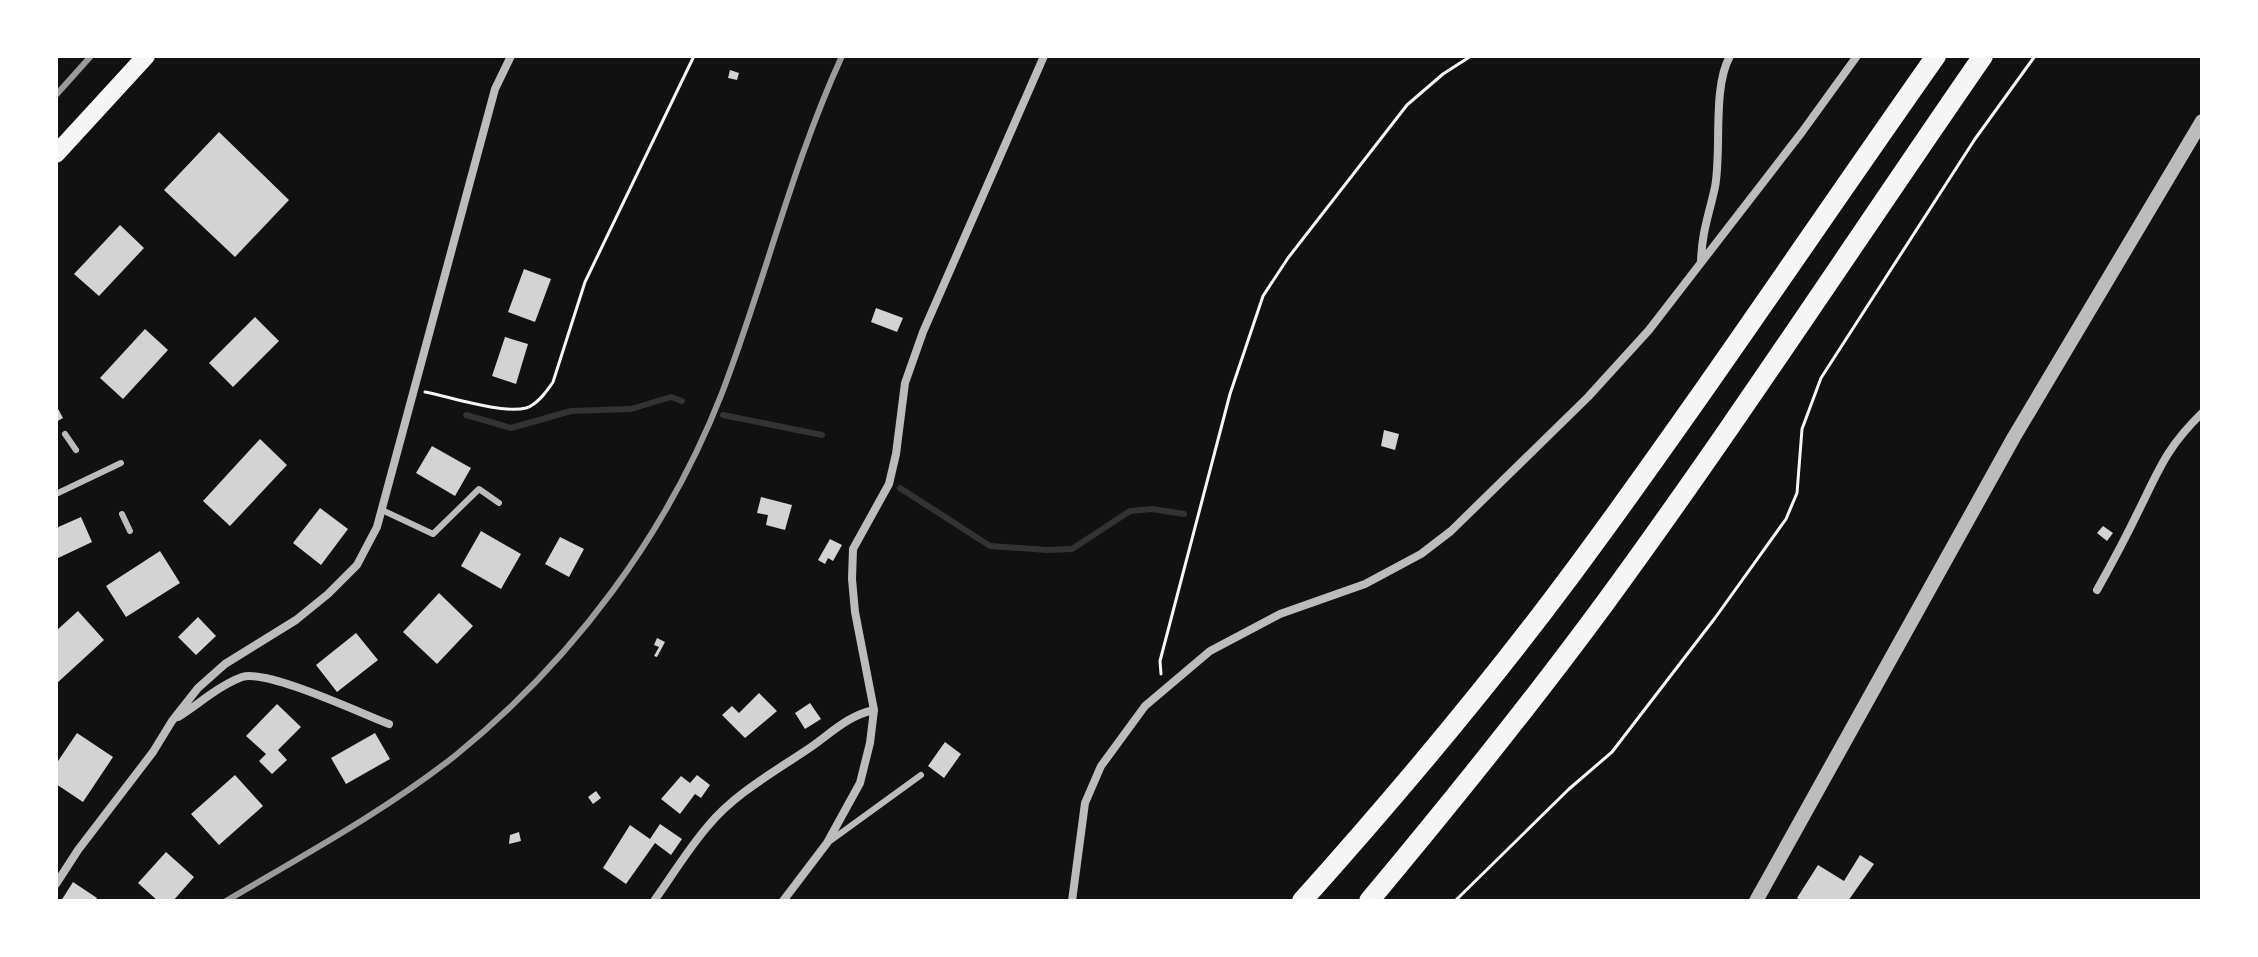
<svg xmlns="http://www.w3.org/2000/svg" width="2258" height="957" font-family="Ubuntu,sans-serif">
<rect width="100%" height="100%" fill="#111"/>
<g fill="none" stroke-linecap="round" stroke-linejoin="round">
<path stroke="#333" stroke-width="6" d="M466,415L511,428L571,411L631,409L671,397L682,401
M723,415L822,435
M900,488L990,546L1047,550L1072,549L1130,511L1152,509L1184,514"/>
</g>
<path fill="#d3d3d3" d="M730,70L739,73L737,80L728,78Z
M219,132L289,200L235,257L164,190Z
M120,225L144,248L99,296L74,274Z
M524,269L551,279L535,322L508,312Z
M876,308L903,318L897,332L871,322Z
M255,317L279,341L233,387L209,363Z
M145,329L168,350L123,399L100,378Z
M505,337L528,344L516,384L492,376Z
M56,405L63,418L56,422Z
M1384,430L1399,434L1395,450L1381,446Z
M260,439L287,465L230,526L203,501Z
M432,446L471,468L455,496L416,473Z
M761,497L792,505L785,530L766,525L768,515L757,513Z
M320,508L348,529L321,565L293,543Z
M81,517L92,542L56,559V528Z
M2103,526L2113,533L2107,541L2097,533Z
M481,531L521,554L501,589L461,566Z
M560,537L584,549L569,577L545,564Z
M830,539L842,545L833,561L828,558L825,564L818,560Z
M160,551L180,583L126,617L106,586Z
M439,593L473,626L437,664L403,632Z
M78,611L104,640L56,684V631Z
M198,617L216,636L196,655L178,637Z
M356,633L378,660L337,692L316,665Z
M657,638L665,642L657,657L654,656L659,647L654,645Z
M759,693L777,711L745,738L722,715L732,706L739,713Z
M810,703L821,719L805,729L795,713Z
M277,704L301,727L278,750L287,760L272,774L259,761L266,754L246,736Z
M77,733L113,757L83,802L56,784V764Z
M375,733L390,759L346,784L331,758Z
M945,742L961,754L944,778L928,766Z
M235,775L263,806L219,845L191,814Z
M697,775L710,785L701,798L695,794L680,814L661,799L681,776L690,783Z
M596,791L601,798L593,804L588,797Z
M660,824L682,839L671,855L655,843L626,884L603,868L630,825L650,839Z
M519,832L521,841L509,844L510,835Z
M166,852L194,877L173,901H158L138,883Z
M1860,855L1874,864L1848,901H1801L1797,898L1818,865L1844,881Z
M73,882L97,898L95,901H61Z"/>
<g fill="none" stroke-linecap="round" stroke-linejoin="round">
<path stroke="#f5f5f5" stroke-width="3" d="M425,392C451,397 501,414 526,408C538,404 547,391 553,382L585,282L694,56
M1161,674L1160,661L1230,394L1263,296L1288,258L1407,105L1443,74L1471,56
M1455,901L1569,789L1612,752L1715,618L1786,519L1797,493L1802,429L1821,378L1975,139L2035,56"/>
<path stroke="#bcbcbc" stroke-width="6" d="M65,434L76,450
M56,494L121,463
M382,510L433,534L479,489L499,503
M122,514L130,531
M830,841L921,775"/>
<path stroke="#bcbcbc" stroke-width="8" d="M1701,261C1702,231 1709,215 1715,187C1722,151 1712,88 1730,56
M2097,590C2111,565 2125,539 2138,512C2159,470 2166,448 2202,413
M178,717C199,704 218,686 242,677C267,669 360,713 389,724
M56,884L78,850L153,752L172,721L198,688L225,664L296,620L328,594L357,565L377,527L495,89L511,56
M654,901C672,876 688,849 708,826C735,793 776,771 811,747C831,733 849,715 874,710
M783,901L827,843L860,783L870,743L874,710L855,612L852,579L853,549L889,484L896,454L905,383L923,332L1044,56
M1072,901L1085,803L1101,766L1145,706L1210,651L1280,614L1365,584L1421,554L1451,531L1588,397L1649,330L1802,132L1857,56"/>
<path stroke="#bcbcbc" stroke-width="14" d="M1756,901L2014,437L2202,121"/>
<path stroke="#f5f5f5" stroke-width="18" d="M56,154L146,56"/>
<path stroke="#f5f5f5" stroke-width="20" d="M1302,901C1396,796 1487,688 1571,575C1697,405 1814,229 1936,56
M1369,901C1450,804 1530,705 1605,603C1736,424 1857,238 1983,56"/>
<path stroke="#9a9a9a" stroke-width="6" d="M56,95L91,56
M226,901C304,855 385,811 456,755C574,659 667,534 722,393C765,281 792,165 842,56"/>
</g>
<rect width="2258" height="957" fill="none" stroke="#ffffff" stroke-width="116"/>
</svg>
